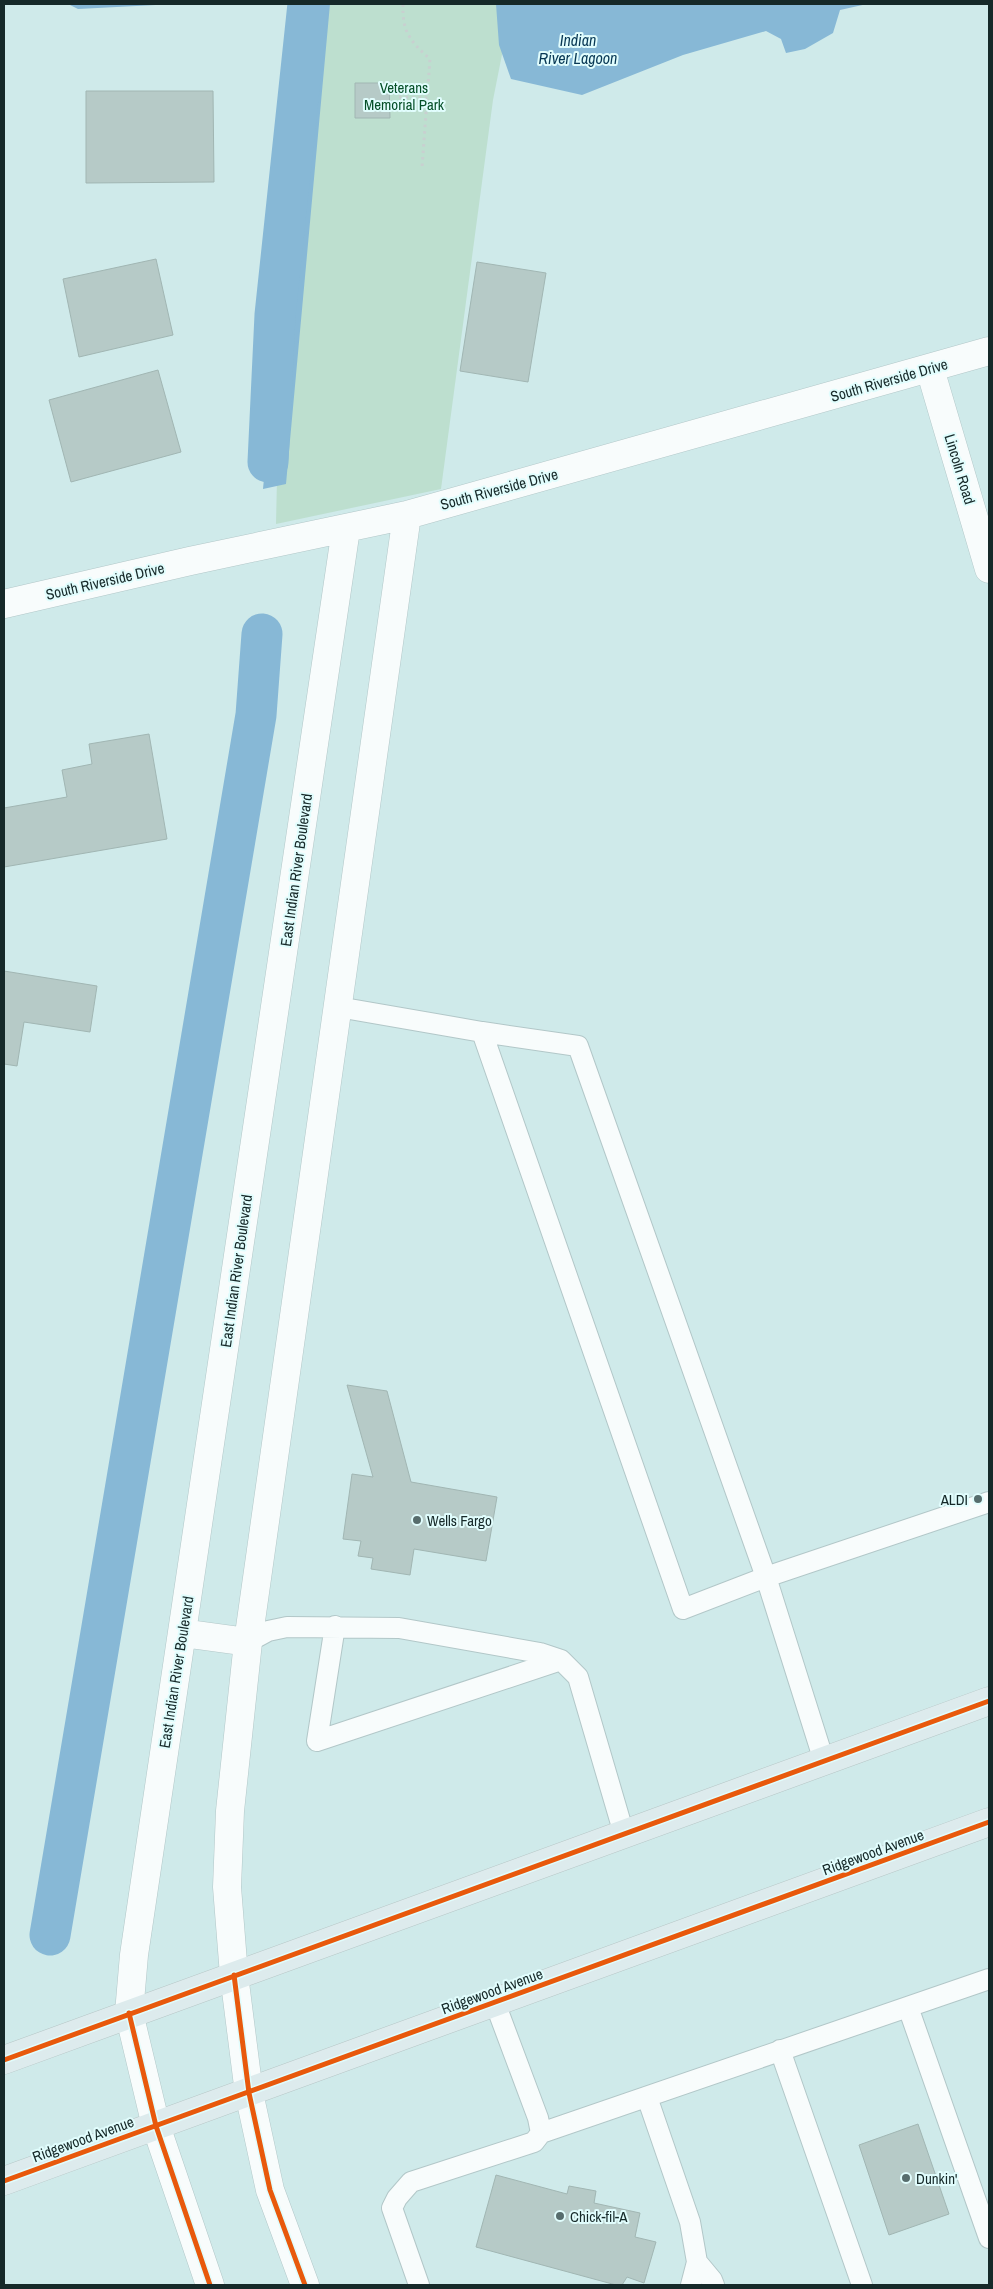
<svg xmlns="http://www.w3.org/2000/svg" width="993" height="2289" font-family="'Archivo Narrow',sans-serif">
<rect width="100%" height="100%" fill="#cfeaea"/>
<path fill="#bddfcf" d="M323,4H512L493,100L441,489L276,524L277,479Z"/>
<path fill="#87b8d6" d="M68,4H175L78,9Z
M310,4H330L286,484L263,489Z
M496,4H867L840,10L833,33L805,49L786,53L781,39L766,31L683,55L582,95L511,79L499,45Z"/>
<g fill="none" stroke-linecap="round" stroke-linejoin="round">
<path stroke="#87b8d6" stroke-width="41" d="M268,462L275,315L308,4
M50,1935L256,715L262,634"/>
</g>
<path fill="#b6cac7" stroke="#a1b6b3" d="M355,83H389L390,118H355Z
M86,91H213L214,182L86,183Z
M156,259L173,335L79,357L63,279Z
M477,262L546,273L528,382L460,371Z
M158,370L181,452L71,482L49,400Z
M149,734L167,839L4,867V808L67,797L62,770L92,764L89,744Z
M4,971L97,986L90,1032L24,1022L17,1066L4,1064Z
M347,1385L387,1391L411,1482L497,1497L486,1561L414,1549L410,1575L371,1569L373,1558L358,1556L361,1541L343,1539L352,1474L373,1477Z
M918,2124L949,2214L889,2235L859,2145Z
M496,2175L567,2194L569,2186L596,2191L594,2203L640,2213L635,2237L656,2242L644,2283L627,2277L622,2285H616L476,2247Z"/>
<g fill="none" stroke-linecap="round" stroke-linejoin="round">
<g stroke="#b2c7c8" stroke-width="22">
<path id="lane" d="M338,1007L482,1032L683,1609L766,1577L824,1761
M482,1032L578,1046L766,1577L989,1502
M335,1626L317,1741L561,1660
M248,1642L268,1631L287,1627L399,1628L540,1653L561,1660L578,1677L624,1834
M495,2003L538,2118L541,2133
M908,2007L989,2238
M780,2050L862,2285
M647,2097L690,2222L697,2262L691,2285
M697,2262L712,2280L714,2285
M419,2285L392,2208L397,2198L411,2182L534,2142L541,2133L989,1979"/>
</g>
<g stroke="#b2c7c8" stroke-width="29">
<path id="street" d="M930,369L989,569"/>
</g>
<g stroke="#b2c7c8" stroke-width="29">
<path id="secondary" d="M4,604L190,561L407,515L989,351
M182,1633L248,1642
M210,2285L156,2126L129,2013L134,1955L346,529
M305,2285L270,2190L249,2093L234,1975L227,1887L230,1811L248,1642L407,515"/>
</g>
<g stroke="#b6c5c5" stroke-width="29">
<path id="primary" d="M4,2060L989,1701
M4,2181L989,1822"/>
</g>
<path stroke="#c8d0d0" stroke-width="3" stroke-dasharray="2.5 4" stroke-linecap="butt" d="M403,4C402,32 410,41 430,59L422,168
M399,97L427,98"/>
<use href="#lane" stroke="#f8fcfc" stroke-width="20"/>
<use href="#street" stroke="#f8fcfc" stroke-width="28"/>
<use href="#secondary" stroke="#f8fcfc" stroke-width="28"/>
<use href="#primary" stroke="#ddebed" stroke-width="28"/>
<g stroke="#e1fdfd" stroke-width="8">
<path id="cycleway" d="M234,1975L249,2093L270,2190L305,2285
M129,2013L156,2126L210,2285
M4,2060L989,1701
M4,2181L989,1822"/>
</g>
<use href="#cycleway" stroke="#e8590c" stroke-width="5"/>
</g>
<g fill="#576d6d" stroke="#e1fdfd" stroke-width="2">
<circle cx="978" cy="1499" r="5"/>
<circle cx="417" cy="1520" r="5"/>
<circle cx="906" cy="2178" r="5"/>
<circle cx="560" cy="2216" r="5"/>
</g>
<g text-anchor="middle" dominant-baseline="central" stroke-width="4" stroke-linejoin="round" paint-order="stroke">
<g font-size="15" fill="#054f27" stroke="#e1fdfd">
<text x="404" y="87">Veterans<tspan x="404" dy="17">Memorial Park</tspan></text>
</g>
<g font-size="15" fill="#162929" stroke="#e1fdfd">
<text transform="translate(889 380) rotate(-16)">South Riverside Drive</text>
<text transform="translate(960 469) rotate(73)">Lincoln Road</text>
<text transform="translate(499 489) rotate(-15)">South Riverside Drive</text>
<text transform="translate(105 581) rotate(-13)">South Riverside Drive</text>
<text transform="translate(296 870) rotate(-82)">East Indian River Boulevard</text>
<text transform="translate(236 1271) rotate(-82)">East Indian River Boulevard</text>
<text transform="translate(176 1672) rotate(-81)">East Indian River Boulevard</text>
<text transform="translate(873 1852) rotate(-20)">Ridgewood Avenue</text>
<text transform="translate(492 1991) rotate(-20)">Ridgewood Avenue</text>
<text transform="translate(83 2139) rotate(-20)">Ridgewood Avenue</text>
</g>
<g font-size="15" fill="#162929" stroke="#e1fdfd" text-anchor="start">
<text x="968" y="1499" text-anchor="end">ALDI</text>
<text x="427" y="1520">Wells Fargo</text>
<text x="916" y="2178">Dunkin'</text>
<text x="570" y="2216">Chick-fil-A</text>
</g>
<g font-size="16" font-style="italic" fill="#073754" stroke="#e1fdfd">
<text x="578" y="40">Indian<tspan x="578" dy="18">River Lagoon</tspan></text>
</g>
</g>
<rect width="993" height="2289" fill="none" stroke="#162929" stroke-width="10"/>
</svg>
